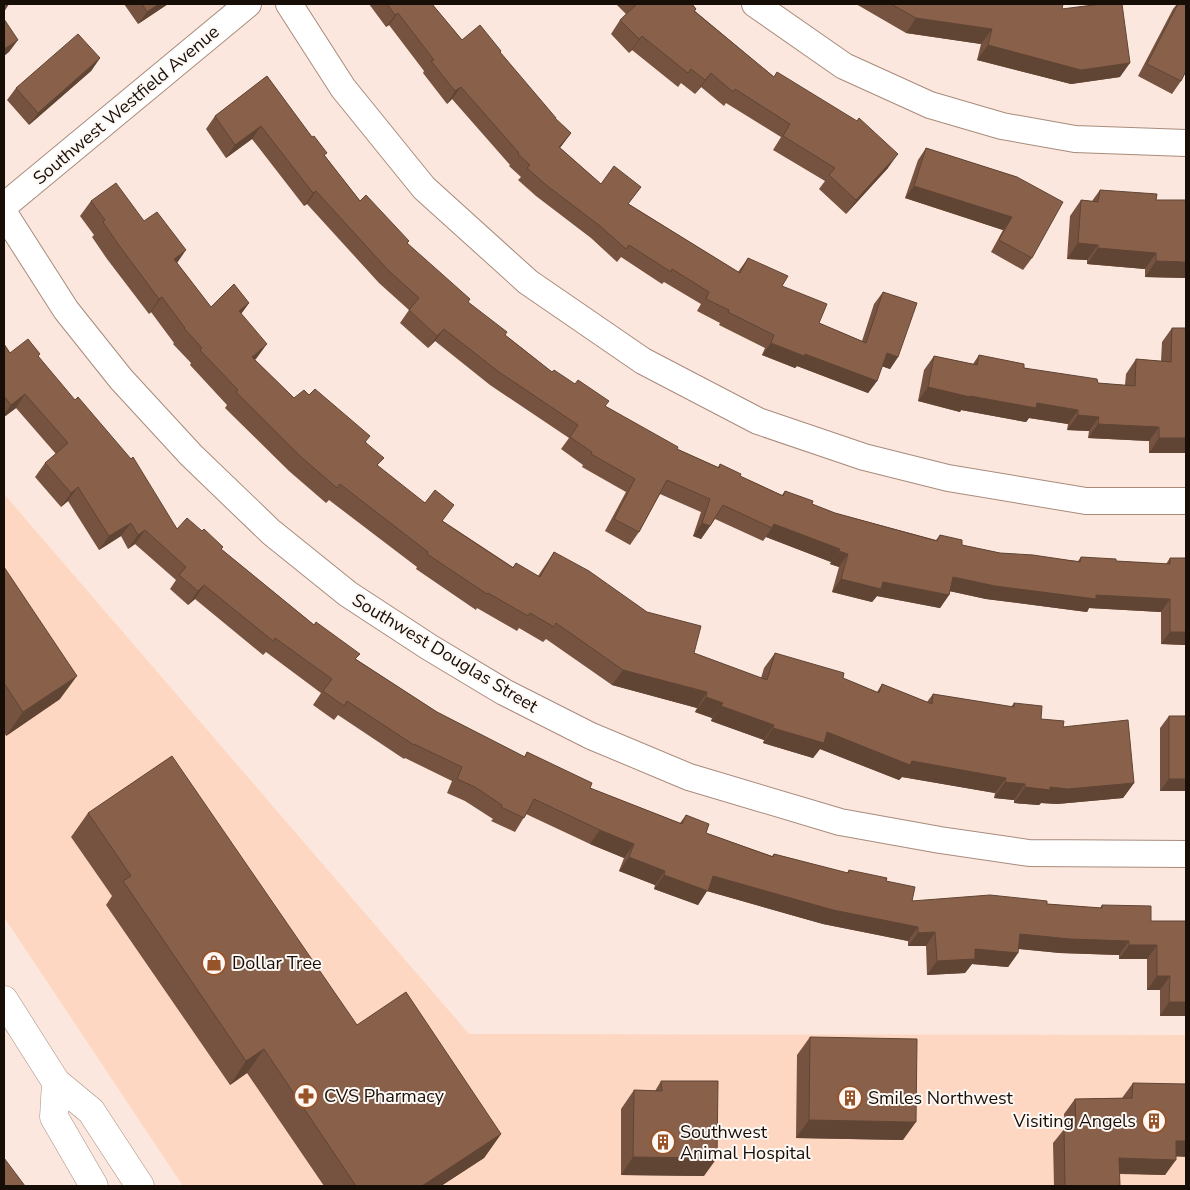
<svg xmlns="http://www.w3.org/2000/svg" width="1190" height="1190" font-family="'Nunito Sans',sans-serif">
<rect width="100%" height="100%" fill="#fbe7dd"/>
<path fill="#fed7c2" d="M4,494L469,1034L1186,1035V1186H183L4,917Z"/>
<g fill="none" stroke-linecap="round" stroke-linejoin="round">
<g stroke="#a98b7c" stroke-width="28">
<path id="minor" d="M289,4L343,88L424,188L528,282L643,361L758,421L864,457L948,478L1086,501H1186
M755,4L844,66L930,105L1002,126L1075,139L1186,143
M4,206L248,4
M4,213L66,310L121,379L191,455L271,532L348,594L429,647L504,692L591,736L689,777L840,822L940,840L1029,853L1186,854"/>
</g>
<g stroke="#a98b7c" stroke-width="29">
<path id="major" d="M4,1000L56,1082L91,1111L140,1186
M56,1082L54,1117L94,1186"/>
</g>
<use href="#minor" stroke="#fff" stroke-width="26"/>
<use href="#major" stroke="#fff" stroke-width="28"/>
</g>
<path fill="#765340" d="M124,4H168L138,24Z
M369,4H432L462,40L500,53L555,119L571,133L560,148L601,184L629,204L738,272L748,258L782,286L819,323L862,341L874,304L883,292L898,357L890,369L882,366L877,381L868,393L797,366L795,368L762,355L765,348L719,325L720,323L697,311L701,304L664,282L662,284L621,257L617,262L591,238L536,196L518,180L521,177L509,166L510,165L452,99L447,104L423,73L424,71L389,25L386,27Z
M616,4H692L696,9L695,11L774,77L888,168L846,214L819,189L825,181L773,150L781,137L726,103L724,106L701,87L695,94L681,83L678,87L632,50L629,53L611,34L620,20L626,14Z
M856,4H1063L1062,9L1120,77L1071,84L977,60L981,44L906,33Z
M1177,4H1186L1181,81L1172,94L1138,76L1173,9Z
M100,58L91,71L29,125L7,100L16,88Z
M267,76L325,156L360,201L407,243L468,302L505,335L552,372L605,406L677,449L718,467L720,464L740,476L782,495L785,491L812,504L835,513L936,540L940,535L962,545L1000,553L1078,561L1081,557L1116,561L1166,564L1170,558H1186V645L1161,644V612L1089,608L1087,612L986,599L950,591L949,595L940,608L877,596L872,602L832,592L839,567L830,564L831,562L766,537L763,541L715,519L701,539L693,536L701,512L660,494L639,532L630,545L605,531L626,492L582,467L583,465L561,449L569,438L490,385L435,341L428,348L400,323L409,310L379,283L307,204L304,206L252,139L226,158L206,129L215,116Z
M926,148L1017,177L1032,258L1023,270L991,252L1003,230L905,198L918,160Z
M1100,190L1156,200L1186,278L1145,277V269L1087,264V260L1067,259L1070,216L1081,200L1092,201Z
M91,201L144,221L211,307L249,303L241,314L255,360L294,398L366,442L378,466L443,521L513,567L516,563L538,576L554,552L694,653L761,678L764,668L775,653L843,678L877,692L882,684L927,702L933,694L1011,707L1014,703L1041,719L1063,727L1134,783L1123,798L1057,804L1041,803L1039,805L1014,803V800L994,798L995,793L902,777L899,780L820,749L813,758L763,743L764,740L711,721L712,718L695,712L697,708L612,685L546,639L543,642L519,628L517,631L477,608L476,610L416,569L417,567L329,500L326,503L289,471L225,408L227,405L190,365L191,363L173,344L174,343L151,312L149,314L107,259L92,237L94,235L80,216Z
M1172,328H1186V453H1149V441L1088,438L1089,431L1067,430L1068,424L1029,418L1026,422L961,410L960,412L918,401L924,370L934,356L973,364L979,355L1024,368L1098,383L1125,385L1126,374L1136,359L1161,361L1162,342Z
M4,344L10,353L38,356L177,529L221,549L356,659L437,712L524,757L527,752L590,788L680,823L686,815L706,833L772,856L774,854L847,873L849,870L886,881L912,901L1047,904L1100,908L1102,905L1151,921L1186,1016H1160V990H1147V959H1119V955L1060,953L1018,949V953L1008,967L972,964L965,973L927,975L926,946H908V941L823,924L707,891L698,905L654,889L655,885L619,871L624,858L590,844L526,814L515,832L491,821L493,819L465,801L447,793L452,781L405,758L404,759L338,715L334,720L313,705L321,693L266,652L263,655L195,599L188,605L170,589L176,580L135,544L128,549L121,536L99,550L68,501L61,507L35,477L45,463L56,454L16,408L4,417Z
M4,567L60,699L6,736L4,732Z
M1169,716H1186V791H1160V728Z
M88,813L357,1025L501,1134L484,1158L441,1186H324L247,1073L230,1085L106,905L112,896L71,837Z
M810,1037L903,1140L796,1138L797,1055Z
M661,1081L704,1176L621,1175V1109L634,1090L655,1091Z
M1133,1083L1176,1157L1165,1175L1119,1174L1120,1186H1054L1053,1143L1065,1128L1064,1114L1075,1099L1122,1098Z"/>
<path fill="#604434" d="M9,4L4,12V7Z
M159,4H168L138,24L147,12Z
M398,13L389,25L386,27L395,15Z
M916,18L992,29L981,44L906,33Z
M642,36L632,50L629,53L639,39Z
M18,40L9,52L4,56V49Z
M988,45L1130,63L1120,77L1071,84L977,60Z
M100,58L91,71L29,125L38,113Z
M711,73L701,87L695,94L705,80Z
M461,87L452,99L447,104L455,91Z
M261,126L252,139L226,158L235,145Z
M571,133L562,145L550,159L559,147Z
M898,154L888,168L846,214L856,200Z
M914,186L1012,217L1003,230L905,198Z
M316,191L307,204L304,206L313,193Z
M1078,243L1098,245L1087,260L1067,259Z
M1098,248L1156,253L1145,269L1087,264Z
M186,250L175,266L174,259Z
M1156,261L1186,262V278L1145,277Z
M162,297L151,312L149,314L159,299Z
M249,303L238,318L239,311Z
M444,329L435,341L428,348L437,336Z
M771,343L805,354L877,381L868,393L797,366L795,368L762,355Z
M267,344L256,359L242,372L252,357Z
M887,353L898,357L890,369L878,365Z
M928,387L970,396L1037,403L1078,410L1068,424L1029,418L1026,422L961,410L960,412L918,401Z
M25,394L16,408L4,417V415L11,405Z
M1078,415L1099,417L1089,431L1067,430Z
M1098,424L1159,427L1149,441L1088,438Z
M1159,438H1186V453H1149Z
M78,487L68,501L61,507L71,493Z
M131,523L121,536L99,550L109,536Z
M702,523L710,526L701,539L693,536Z
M774,524L840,549L831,562L766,537Z
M145,530L135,544L128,549L138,535Z
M839,551L848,554L839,567L830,564Z
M953,577L1096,595L1170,599L1161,612L1089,608L1087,612L986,599L944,590Z
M841,579L883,582L949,595L940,608L877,596L872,602L832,592Z
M204,585L195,599L188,605L198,591Z
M1170,632H1186V645L1161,644Z
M623,670L707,692L697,708L612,685Z
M77,676L60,699L6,736L23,712Z
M706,697L723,703L712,718L695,712Z
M721,706L774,725L764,740L711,721Z
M773,728L827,732L912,761L1006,778L995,793L902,777L899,780L820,749L813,758L763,743Z
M1169,779H1186V791H1160Z
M1005,782L1025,784L1014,800L994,798Z
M1134,783L1123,798L1057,804L1041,803L1039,805L1014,803L1025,787H1050Z
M600,830L634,844L624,858L590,844Z
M629,857L665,871L655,885L619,871Z
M664,875L713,876L918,927L908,941L823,924L707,891L698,905L654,889Z
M935,932L926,946H908L918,933Z
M1020,934L1129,941L1119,955L1060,953L1010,948Z
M1129,945H1157L1147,959H1119Z
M975,949L1018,953L1008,967L972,964L965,973L927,975L937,961Z
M1157,976H1170L1160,990H1147Z
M1169,1002H1186V1016H1160Z
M264,1049L247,1073L230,1085L246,1061Z
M809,1120L916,1122L903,1140L796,1138Z
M501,1134L484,1158L441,1186H422Z
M1176,1141H1186V1157L1165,1156Z
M633,1157L717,1158L704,1176L621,1175Z
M1119,1158L1176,1160L1165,1175L1108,1173Z"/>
<path fill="#89614b" stroke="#604434" d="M4,4H9L4,7Z
M142,4H159L147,12Z
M387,4H432L462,40L480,25L501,51L500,52L556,118H555L571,133L559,147L601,184L614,166L641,187L628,204L740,273L748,258L788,276L782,286L827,304L819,323L866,343L883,292L917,303L898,357L887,353L877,381L805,354L804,356L771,343L774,335L728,312L729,310L706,299L709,292L672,269L671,272L629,245L626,249L600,226L545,184L527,168L530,165L518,154L519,153L461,87L455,91L431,61L434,60L398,13L395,15Z
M637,4H692L696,9L694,11L774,77L777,72L857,121L859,118L898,154L856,200L829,175L835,168L783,136L790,124L735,89L733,92L711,73L705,80L691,69L688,73L642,36L639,39L620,20Z
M891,4H1063L1062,9L1101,4H1122L1130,63L1081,70L988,45L992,29L916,18Z
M1178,4H1186V71L1181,81L1147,64Z
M4,19L18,40L4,49Z
M78,34L100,58L38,113L16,88Z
M267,76L312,137L314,136L327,153L324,155L360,201L366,195L409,241L407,243L470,299L468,302L507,332L505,335L552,372L554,370L575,384L578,380L609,401L605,406L678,447L677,449L719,468L720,464L741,474L740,476L783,496L785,491L813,501L812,504L835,513L937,541L940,535L962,540V545L1000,553L1033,555L1080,562L1081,557L1116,559V561L1170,564V558H1186V632H1170V599L1096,595V599L995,586L953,577L949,595L883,582L881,589L841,579L848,554L839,551L840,549L774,524L772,528L723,505L710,526L702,523L710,499L667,480L639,532L614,519L635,479L591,454L592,452L570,437L578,425L499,372L444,329L437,336L409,310L419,298L388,270L316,191L313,193L261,126L235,145L215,116Z
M926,148L1017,177L1063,202L1032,258L999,240L1012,217L914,186Z
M116,183L144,221L157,212L186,250L174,259L211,307L234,284L249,303L239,311L267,344L252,357L294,398L304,390L309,395L315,389L370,436L365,442L384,458L377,465L425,503L435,490L454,505L442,521L513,568L516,563L540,577L554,552L589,571L647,612L701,626L694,653L767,680L775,653L844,673L843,678L879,693L882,684L932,704L933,694L1014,707V703L1042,706L1041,719L1064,721L1063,727L1128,720L1134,783L1068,789L1050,787V790L1025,787V784L1005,782L1006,778L912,761L910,765L827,732L824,743L773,728L774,725L721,706L723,703L706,697L707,692L623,670L556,623L554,627L530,613L528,616L488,593L487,594L427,554L428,552L340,484L337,488L300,456L236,392L238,390L200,350L202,348L184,328H185L162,297L159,299L118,244L103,222L105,220L91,201Z
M1100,190L1157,194L1156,200H1186V262L1156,261V253L1098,248V245L1078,243L1081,200L1098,202Z
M1172,328H1186V438H1159V427L1098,424L1099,417L1078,415V410L1037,403L1036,408L970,396V397L928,387L934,356L977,365L979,355L1024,364V368L1097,379L1098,383L1135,386L1136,359L1171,362Z
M28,339L40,354L38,356L75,400L78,397L131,459L133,457L177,529L187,518L202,531L204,529L223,547L221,549L314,625L316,622L360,654L355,659L437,712L525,757L527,752L592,783L590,788L682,824L686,815L709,824L706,833L773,857L774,854L848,873L849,870L887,878L886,881L915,887L912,901L990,895L1047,901V904L1102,908V905L1151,906V921H1186V1002H1169L1170,976H1157V945H1129V941L1070,939L1020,934L1018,953L975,949V959L937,961L935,932L918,933V927L833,910L713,876L708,891L664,875L665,871L629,857L634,844L600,830L534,799L524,818L501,807L502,805L475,787L457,779L462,767L414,744V745L347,701L344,706L323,691L332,679L275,638L273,641L204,585L198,591L179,575L186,567L145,530L138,535L131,523L109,536L78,487L71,493L45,463L68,443L25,394L11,405L4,396V344L10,353Z
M4,567L77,676L23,712L4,683Z
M1169,716H1186V779H1169Z
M172,756L357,1025L406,992L501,1134L422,1186H356L264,1049L246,1061L123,881L131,876L88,813Z
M810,1037L917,1039L916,1122L809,1120Z
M661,1081H718L717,1158L633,1157L634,1090L662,1091Z
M1133,1083L1186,1084V1141H1176V1160L1119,1158L1120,1186H1065L1064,1128L1076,1127L1075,1099L1132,1098Z
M4,1158L25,1186H4Z"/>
<defs>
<g id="shop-ring" transform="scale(1.25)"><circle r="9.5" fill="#fef8f4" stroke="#985328" stroke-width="1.5"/><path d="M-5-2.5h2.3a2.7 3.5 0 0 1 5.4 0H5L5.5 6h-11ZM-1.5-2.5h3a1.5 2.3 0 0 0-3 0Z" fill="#985328"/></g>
<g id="pharmacy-ring" transform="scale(1.25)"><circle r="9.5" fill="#fef8f4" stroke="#985328" stroke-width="1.5"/><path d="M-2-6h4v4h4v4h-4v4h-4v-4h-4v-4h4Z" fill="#985328"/></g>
<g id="building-ring" transform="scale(1.25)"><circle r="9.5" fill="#fef8f4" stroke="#985328" stroke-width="1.5"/><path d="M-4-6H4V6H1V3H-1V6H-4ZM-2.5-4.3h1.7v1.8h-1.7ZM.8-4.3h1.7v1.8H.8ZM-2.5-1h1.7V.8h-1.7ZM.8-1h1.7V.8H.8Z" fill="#985328"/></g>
</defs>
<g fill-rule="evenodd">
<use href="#shop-ring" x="214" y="963"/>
<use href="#pharmacy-ring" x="306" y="1096"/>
<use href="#building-ring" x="850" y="1098"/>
<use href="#building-ring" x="1154" y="1121"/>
<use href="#building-ring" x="663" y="1142"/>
</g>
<g text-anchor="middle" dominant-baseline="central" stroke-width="4" stroke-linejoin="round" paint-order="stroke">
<g font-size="18" fill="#180e08" stroke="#fef8f4">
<text transform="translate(126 105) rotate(-40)">Southwest Westfield Avenue</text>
<text transform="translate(445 653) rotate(31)">Southwest Douglas Street</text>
</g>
<g font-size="18" fill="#180e08" stroke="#fef8f4" text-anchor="start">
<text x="232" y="963">Dollar Tree</text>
<text x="324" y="1096">CVS Pharmacy</text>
<text x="868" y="1098">Smiles Northwest</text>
<text x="1136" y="1121" text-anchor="end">Visiting Angels</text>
<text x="680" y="1132">Southwest<tspan x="680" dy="21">Animal Hospital</tspan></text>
</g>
</g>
<rect width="1190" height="1190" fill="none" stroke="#180e08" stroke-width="10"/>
</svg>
